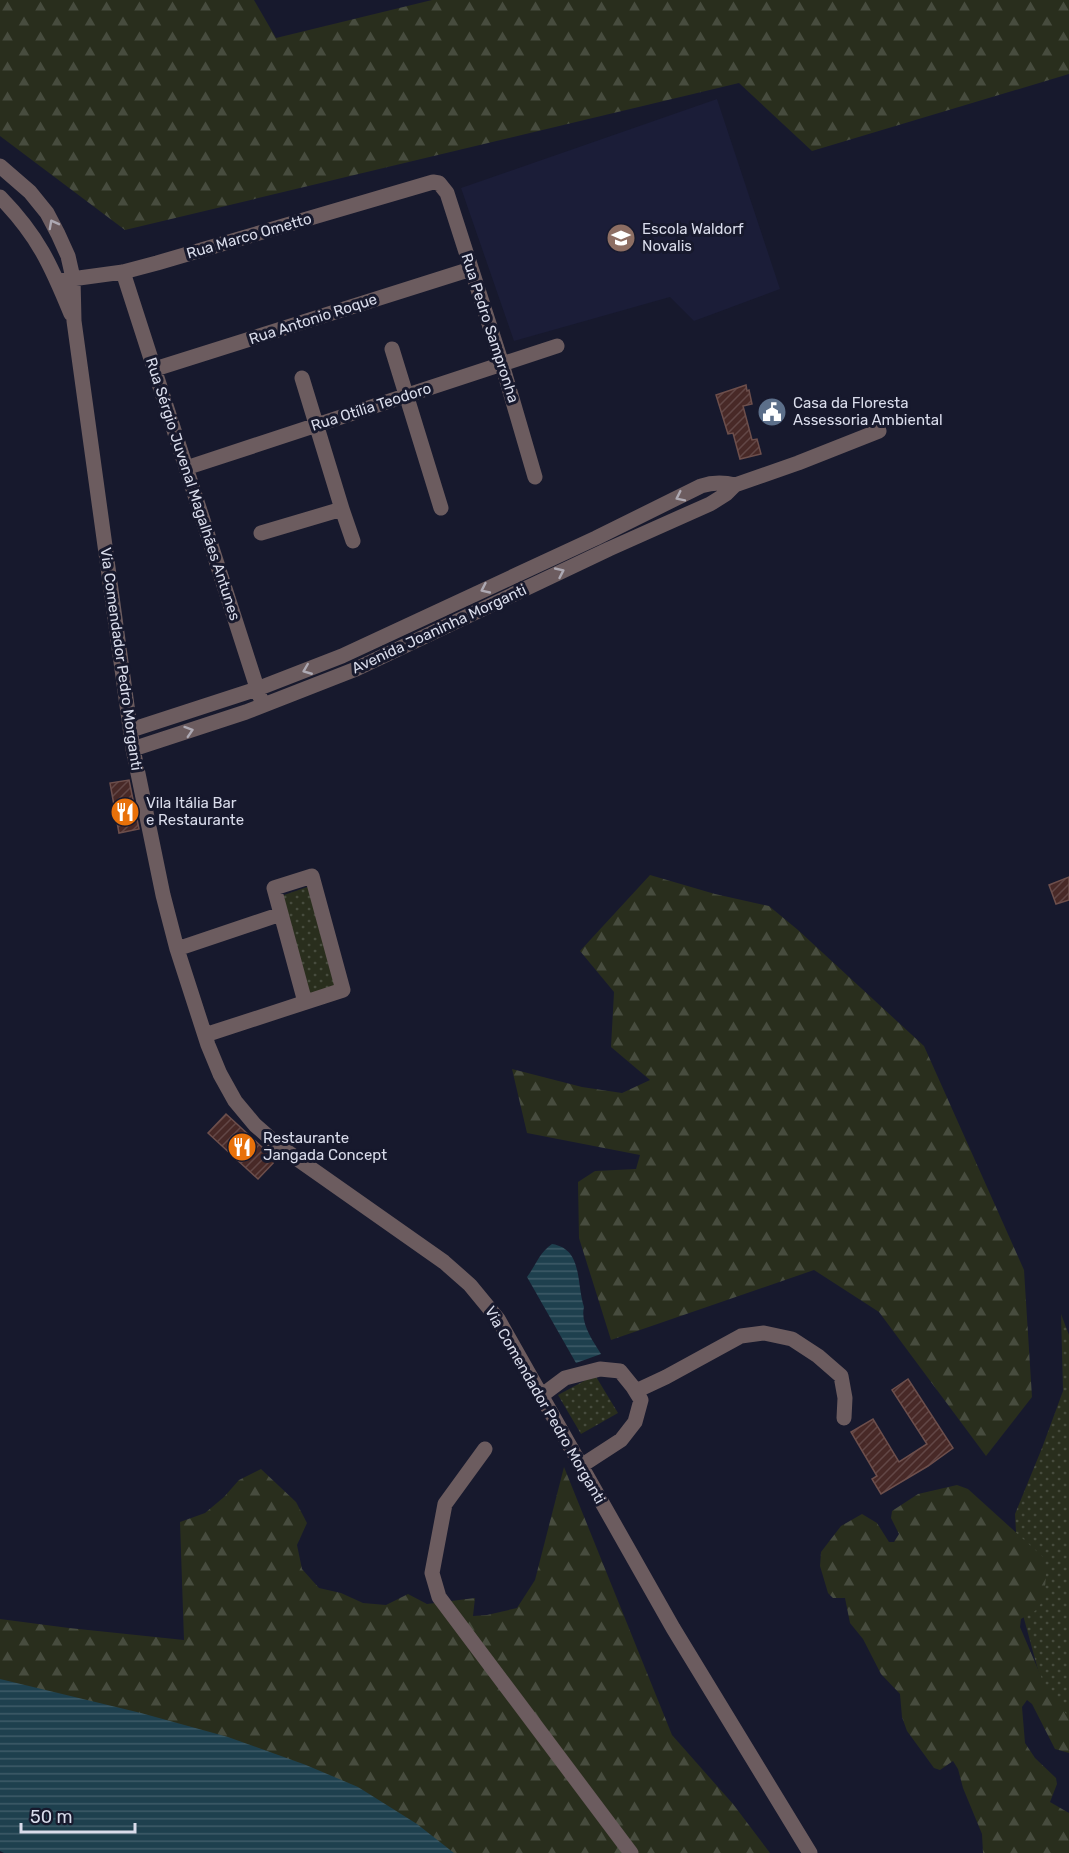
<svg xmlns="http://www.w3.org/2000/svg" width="1069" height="1853" font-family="Rubik,sans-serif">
<defs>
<pattern id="grass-dots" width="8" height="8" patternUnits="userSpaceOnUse" patternTransform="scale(1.5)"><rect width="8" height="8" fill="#292e1d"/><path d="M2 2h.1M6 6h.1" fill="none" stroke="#474c3e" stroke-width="1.8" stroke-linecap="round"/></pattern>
<pattern id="forest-firs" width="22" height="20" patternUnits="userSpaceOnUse" patternTransform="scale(1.5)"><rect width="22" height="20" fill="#292e1d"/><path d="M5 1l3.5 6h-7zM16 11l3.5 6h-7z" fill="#474c3e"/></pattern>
<pattern id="water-rules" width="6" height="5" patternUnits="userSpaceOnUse" patternTransform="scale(1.5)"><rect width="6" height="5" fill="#1e404e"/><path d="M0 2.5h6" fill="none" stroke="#3e5b68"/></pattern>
<pattern id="building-hatch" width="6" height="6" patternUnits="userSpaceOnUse" patternTransform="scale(1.5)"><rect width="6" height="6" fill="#482927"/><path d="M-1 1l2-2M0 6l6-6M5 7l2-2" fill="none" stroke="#624746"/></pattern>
</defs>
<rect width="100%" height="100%" fill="#17192d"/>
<path fill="#1b1d38" d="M717,99L780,289L694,321L670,297L514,341L461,188Z"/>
<path fill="url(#grass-dots)" d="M310,886L337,987L308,996L281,896Z
M1061,1314L1069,1335V1752L1038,1670L1020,1604L1015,1514L1042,1448L1063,1391Z
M595,1375L618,1413L581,1434L558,1395Z"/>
<path fill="url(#forest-firs)" d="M0,0H254L276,38L432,0H1069V74L812,151L739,83L125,230L0,136Z
M650,875L715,894L769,906L798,930L924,1046L1024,1270L1032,1397L986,1456L879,1312L814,1270L611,1340L579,1238L578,1182L595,1171L636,1169L640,1155L527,1133L512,1069L582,1087L622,1093L650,1080L611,1047L614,992L580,951Z
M564,1467L672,1735L733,1804L770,1853H422L0,1686V1619L69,1628L184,1640L180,1522L205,1513L224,1497L239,1480L261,1469L296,1502L307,1523L297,1545L302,1569L319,1588L341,1593L363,1603L386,1605L408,1594L427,1604L475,1598L473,1616L487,1615L517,1608L535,1580Z
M957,1485L968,1489L1043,1557C1048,1567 1046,1599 1038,1608C1034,1613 1026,1616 1021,1619L1020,1627L1043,1681L1069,1718V1753L1055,1749L1032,1704L1027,1700L1022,1707L1025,1743L1035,1758L1056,1778L1057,1784L1050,1802L1069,1813V1853H983L982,1834L963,1788L958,1769L953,1761L940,1770L934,1768L907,1731L902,1717L900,1694L881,1674L863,1639L850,1623L845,1598H833L828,1593L820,1566L821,1552L841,1526L862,1514L877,1523L889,1542H894L899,1534L891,1518L892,1511L918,1494Z"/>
<path fill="url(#water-rules)" d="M552,1244C583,1249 576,1282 584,1307C580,1323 593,1341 601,1354L576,1363L527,1277C536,1265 539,1253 552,1244Z
M0,1679L141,1713L228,1737L306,1765L358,1787L417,1824L454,1853H4L0,1851Z"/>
<path fill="url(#building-hatch)" stroke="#6d4f4c" stroke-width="1.5" d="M746,385L747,391L749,390L752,404L743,406L752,440L757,439L761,454L740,459L733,433L728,434L716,395Z
M129,780L139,829L119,833L110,783Z
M1069,877V900L1056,904L1049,885Z
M226,1114L276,1160L258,1179L208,1133Z
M908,1379L953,1448L928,1466L881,1494L872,1479L877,1476L851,1432L873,1419L899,1462L927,1444L892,1390Z"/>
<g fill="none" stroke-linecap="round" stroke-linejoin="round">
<path stroke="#6c5c5f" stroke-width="15" d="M0,166L30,192L47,213L58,234L68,256L73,278L74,321L133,749L163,895L177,949L208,1045L220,1074L235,1101L255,1125L279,1146L444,1262L470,1285L498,1319L673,1628L810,1853
M0,197C38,236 51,265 71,314
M123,272L260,697
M57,281L123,272L157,263L433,182L439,183L447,193L502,364L535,477
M392,349L441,508
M155,369L471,269
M302,378L342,509L353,541
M186,468L557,346
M261,533L342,509
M131,730L257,689L342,656L596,538L701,486C713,482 723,482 735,485
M133,749L246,712L356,669L609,549L710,504L726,494L735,485L798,463L879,431
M177,949L281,914
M205,1035L343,990L312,876L274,888L305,1002
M636,1391L666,1377L741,1336L764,1333L792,1339L818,1356L841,1376L845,1398L844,1418
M541,1396L565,1378L600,1369L620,1371L633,1387L641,1400L635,1422L621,1440L581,1466
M485,1449L445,1504L432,1573L439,1597L631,1853"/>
</g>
<defs><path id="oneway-chevron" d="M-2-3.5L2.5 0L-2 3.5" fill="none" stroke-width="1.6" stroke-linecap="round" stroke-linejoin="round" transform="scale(1.5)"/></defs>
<g stroke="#ada9b3">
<use href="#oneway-chevron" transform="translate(53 224) rotate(-118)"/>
<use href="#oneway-chevron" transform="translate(680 497) rotate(154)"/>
<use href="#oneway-chevron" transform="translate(560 572) rotate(-25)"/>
<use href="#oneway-chevron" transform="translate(485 589) rotate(155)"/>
<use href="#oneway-chevron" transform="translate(307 670) rotate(158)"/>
<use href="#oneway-chevron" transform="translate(189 731) rotate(-18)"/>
</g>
<defs>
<g id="school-disc" transform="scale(1.5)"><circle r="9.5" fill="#8d6e63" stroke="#17192d"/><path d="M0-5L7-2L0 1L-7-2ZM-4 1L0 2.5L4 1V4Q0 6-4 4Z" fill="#fff"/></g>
<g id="civic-disc" transform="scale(1.5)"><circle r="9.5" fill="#5c6f8a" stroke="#17192d"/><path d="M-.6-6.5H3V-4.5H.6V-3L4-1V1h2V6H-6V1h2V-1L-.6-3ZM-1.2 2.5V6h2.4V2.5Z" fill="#fff"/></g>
<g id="restaurant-disc" transform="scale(1.5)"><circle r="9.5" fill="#e8710a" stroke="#17192d"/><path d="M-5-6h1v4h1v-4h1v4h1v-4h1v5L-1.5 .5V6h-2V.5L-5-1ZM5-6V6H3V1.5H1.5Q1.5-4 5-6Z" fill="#fff"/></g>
</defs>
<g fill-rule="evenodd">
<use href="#school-disc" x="621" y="238"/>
<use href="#civic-disc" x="772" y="412"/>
<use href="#restaurant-disc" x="125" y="812"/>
<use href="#restaurant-disc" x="242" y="1147"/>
</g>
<g text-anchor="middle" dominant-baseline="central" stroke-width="6" stroke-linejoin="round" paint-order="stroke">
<g font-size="15" fill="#d9dceb" stroke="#17192d" text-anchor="start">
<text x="642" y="229">Escola Waldorf<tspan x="642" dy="17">Novalis</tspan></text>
<text x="793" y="403">Casa da Floresta<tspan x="793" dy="17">Assessoria Ambiental</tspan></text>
<text x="146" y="803">Vila Itália Bar<tspan x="146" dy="17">e Restaurante</tspan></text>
<text x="263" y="1138">Restaurante<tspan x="263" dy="17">Jangada Concept</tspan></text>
</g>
<g font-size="15" fill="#d9dceb" stroke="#17192d">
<text transform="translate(249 236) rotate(-16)">Rua Marco Ometto</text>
<text transform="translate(313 319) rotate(-18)">Rua Antonio Roque</text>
<text transform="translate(490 328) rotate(72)">Rua Pedro Sampronha</text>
<text transform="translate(371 407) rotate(-18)">Rua Otília Teodoro</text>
<text transform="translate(193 489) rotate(72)">Rua Sérgio Juvenal Magalhães Antunes</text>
<text transform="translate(439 629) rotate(-25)">Avenida Joaninha Morganti</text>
<text transform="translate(121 659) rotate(82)">Via Comendador Pedro Morganti</text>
<text transform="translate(545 1405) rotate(60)">Via Comendador Pedro Morganti</text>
</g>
</g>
<path d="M21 1823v9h114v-9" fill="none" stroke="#d9dceb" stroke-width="3"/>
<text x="30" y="1823" font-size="18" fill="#d9dceb" stroke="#17192d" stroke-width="4.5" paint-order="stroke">50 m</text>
</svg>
